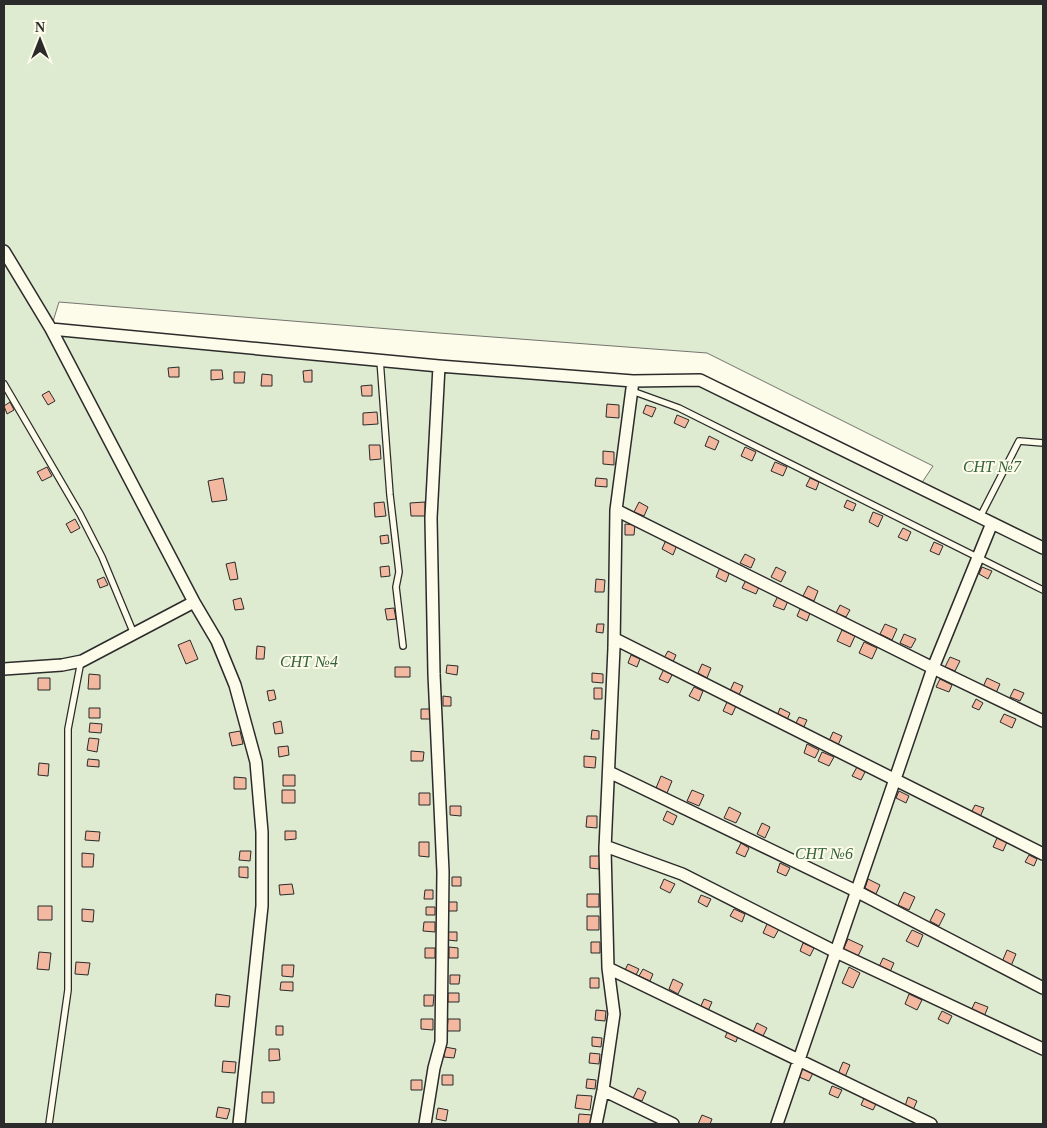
<svg xmlns="http://www.w3.org/2000/svg" width="1047" height="1128" font-family="Georgia,serif">
<rect width="100%" height="100%" fill="#fdfbea"/>
<path fill="#deebd1" stroke="#74746e" fill-rule="evenodd" d="M4,4H1043V1124H4ZM59,302L439,333L707,353L933,466L919,487L700,380L439,366L51,328Z"/>
<path fill="#f2b8a0" stroke="#2b2b2b" d="M179,367V377H169L168,368Z
M211,370H222L223,379L211,380Z
M312,370V382H304L303,371Z
M234,372H245L244,383H234Z
M262,374L272,375V386H261Z
M372,385V396H362L361,386Z
M49,391L55,401L48,405L42,395Z
M10,402L14,410L7,414L4,406Z
M607,404L619,405V418L606,417Z
M646,405L656,408L652,417L643,413Z
M377,412L378,424L363,425V413Z
M677,415L689,420L685,428L674,423Z
M709,436L719,441L715,450L705,446Z
M369,445H380L381,459L370,460Z
M745,447L756,452L752,461L741,456Z
M603,451L614,452V465L603,464Z
M775,462L787,467L783,476L771,471Z
M47,467L52,476L42,481L37,472Z
M223,478L227,500L212,502L208,481Z
M596,478L607,479V487L595,486Z
M810,478L819,482L816,490L806,486Z
M847,500L856,504L853,511L844,507Z
M384,502L386,516L375,517L374,503Z
M425,502V516H411L410,503Z
M639,502L648,507L644,516L634,512Z
M873,512L883,516L878,527L869,522Z
M75,519L80,528L71,533L66,524Z
M625,524L635,525L634,535H625Z
M903,528L911,532L907,541L898,537Z
M388,535L389,543L381,544L380,536Z
M666,540L677,545L673,555L662,549Z
M934,542L943,546L939,555L930,551Z
M745,554L755,559L751,568L740,563Z
M235,562L238,579L230,580L226,564Z
M389,566L390,576L381,577L380,567Z
M720,567L730,571L726,582L716,577Z
M776,567L786,572L781,582L771,577Z
M982,567L992,571L988,579L979,574Z
M104,577L108,585L100,588L97,580Z
M596,579L605,580L604,592H595Z
M746,580L759,587L756,594L742,588Z
M808,586L818,591L814,601L803,596Z
M778,596L788,601L784,610L773,606Z
M241,598L244,609L235,610L233,600Z
M840,605L850,610L846,617L836,613Z
M394,608L396,619L387,620L385,609Z
M800,609L810,613L807,621L797,616Z
M597,624H604L603,633L596,632Z
M885,624L897,629L892,640L880,634Z
M842,630L855,636L850,647L837,641Z
M904,634L916,639L911,648L900,643Z
M190,640L198,659L186,664L178,645Z
M864,642L877,648L872,659L859,653Z
M257,646L265,647L264,659H256Z
M668,651L676,655L673,662L664,658Z
M631,655L640,659L637,667L628,663Z
M950,657L960,661L955,671L945,667Z
M702,664L711,668L707,678L698,673Z
M447,665L458,666L457,675L446,673Z
M395,667H410V677H395Z
M664,669L673,673L668,683L659,679Z
M592,673L603,674V683L592,682Z
M89,674L100,675V689H88Z
M38,678H50V690H38Z
M987,678L1000,684L996,693L983,687Z
M940,679L952,685L949,692L936,687Z
M734,682L743,686L739,695L730,691Z
M694,687L703,691L699,701L689,696Z
M594,688H602V699H594Z
M1014,689L1024,693L1020,701L1010,697Z
M274,690L276,699L269,701L267,691Z
M443,696L451,697V706H443Z
M976,699L983,703L979,710L972,707Z
M727,702L736,706L732,715L723,711Z
M89,708H100V718H89Z
M780,708L790,713L787,720L777,716Z
M421,709H430V719H421Z
M1004,714L1016,719L1012,728L1000,722Z
M799,717L807,720L803,729L795,725Z
M281,721L283,733L275,734L273,723Z
M90,723L102,724L101,733L89,732Z
M592,730L599,731V739H591Z
M240,731L243,744L232,746L229,733Z
M833,732L842,736L838,745L829,741Z
M89,738L99,739L97,752L87,750Z
M807,744L819,750L815,758L804,753Z
M288,746L289,755L279,757L278,747Z
M411,751L424,752L423,761H411Z
M822,752L834,757L829,766L818,761Z
M584,756L596,757L595,768L584,767Z
M88,759L99,760V767L87,766Z
M39,763L49,764L48,776L38,775Z
M857,767L865,772L861,780L852,776Z
M283,775H295V786H283Z
M661,776L672,781L667,793L656,788Z
M234,777L246,778V789H234Z
M282,790H295V803H282Z
M692,790L704,795L699,806L687,801Z
M899,791L909,796L906,803L896,798Z
M419,793H430V805H419Z
M975,805L984,808L980,817L971,813Z
M450,806H461V816L450,815Z
M729,807L741,813L736,823L724,818Z
M667,811L677,816L673,825L663,820Z
M587,816H597V828L586,827Z
M762,823L770,827L765,838L757,834Z
M86,831L100,832L99,841L85,840Z
M285,831H296V839L285,840Z
M997,838L1007,842L1003,851L993,847Z
M419,842H429V857L419,856Z
M741,843L749,848L745,857L736,853Z
M240,851H251L250,861L239,860Z
M82,853L94,854L93,867H82Z
M1029,855L1037,859L1034,866L1025,862Z
M590,856H600L599,869L590,868Z
M780,863L790,868L786,876L777,872Z
M239,867H248V878L239,877Z
M452,877H461V886H452Z
M664,879L675,884L670,893L660,888Z
M868,879L880,885L876,894L865,888Z
M292,884L294,894L280,895L279,885Z
M425,890H433V899H424Z
M904,892L915,897L909,910L898,905Z
M587,894H599V907H587Z
M701,895L711,899L707,907L698,902Z
M447,902H457V911H447Z
M38,906H52V920H38Z
M426,907H435V915H426Z
M82,909L94,910L93,922L82,921Z
M734,909L745,914L742,922L730,916Z
M936,909L945,914L939,926L930,921Z
M587,916H599V930H587Z
M424,922H435V932L423,931Z
M767,924L779,929L774,938L763,933Z
M912,930L923,935L918,947L906,941Z
M448,932H457V941L448,940Z
M848,939L863,946L858,956L843,950Z
M591,942H600V953H591Z
M803,943L814,948L810,956L800,951Z
M449,947L458,948V958H449Z
M425,948H435V958H425Z
M1007,950L1016,954L1011,966L1002,962Z
M39,952L51,953L49,970L37,969Z
M883,958L894,963L889,974L878,969Z
M76,962L90,963L88,975L75,974Z
M628,964L639,969L636,975L625,970Z
M282,965H294L293,977L282,976Z
M849,967L860,973L853,988L842,983Z
M643,969L653,974L650,981L639,976Z
M450,975H460L459,984H450Z
M590,978H599V988H590Z
M673,979L683,984L678,994L669,989Z
M281,982H293V991L280,990Z
M448,993H459V1002H448Z
M216,994L230,996L229,1007L215,1006Z
M909,994L922,1000L917,1010L905,1004Z
M424,995H434L433,1006H424Z
M704,999L712,1002L708,1011L700,1008Z
M975,1002L988,1007L983,1019L970,1013Z
M596,1010L606,1011L605,1021L595,1020Z
M942,1011L952,1016L948,1024L938,1019Z
M421,1019H433V1030L421,1029Z
M448,1019H460V1031H447Z
M757,1023L767,1028L763,1036L753,1032Z
M276,1026H283V1035H276Z
M728,1031L738,1036L736,1042L725,1037Z
M592,1037L602,1038L601,1047L592,1046Z
M445,1047L456,1049L454,1058L444,1057Z
M269,1049H279L280,1060L269,1061Z
M590,1053L600,1054L599,1064L589,1063Z
M223,1061L236,1062L235,1073L222,1072Z
M843,1062L850,1065L845,1077L838,1074Z
M803,1068L813,1073L809,1081L799,1077Z
M442,1075H453V1085H442Z
M587,1079L596,1080L595,1089L586,1088Z
M411,1080H422V1090H411Z
M832,1086L842,1090L838,1098L829,1094Z
M638,1088L646,1092L642,1101L633,1098Z
M262,1092H274V1103H262Z
M577,1095L592,1096L590,1110L575,1108Z
M908,1097L917,1101L913,1110L905,1106Z
M864,1098L876,1104L873,1110L861,1105Z
M218,1107L230,1109L227,1119L216,1117Z
M438,1108L448,1110L446,1121L436,1119Z
M579,1114L592,1115L591,1124H578Z
M702,1115L712,1119L710,1124H698Z"/>
<g fill="none" stroke-linecap="round" stroke-linejoin="round">
<g stroke="#2b2b2b" stroke-width="8">
<path id="service" d="M380,360L390,495L399,572L396,587L403,646
M4,384L80,514L102,557L134,634
M632,391L679,408L1043,590
M980,517L1019,441L1043,443
M49,1124L68,990V729L81,661"/>
</g>
<g stroke="#2b2b2b" stroke-width="14">
<path id="minor" d="M4,251L51,329L194,602L217,641L235,685L256,762L262,832V906L239,1124
M51,329L439,366L633,381L700,380L1043,548
M616,510L933,668L1043,721
M615,639L1043,854
M4,669L62,665L82,661L194,602
M609,772L856,891L1043,988
M605,846L682,874L836,952L1043,1049
M608,968L931,1124
M603,1090L673,1124
M425,1124L434,1068L441,1042L443,872L434,674L431,518L439,366
M596,1124L603,1090L614,1014L608,968L605,849L614,648L616,510L633,381
M777,1124L933,668L992,523"/>
</g>
<use href="#service" stroke="#fdfbea" stroke-width="5.5"/>
<use href="#minor" stroke="#fdfbea" stroke-width="11"/>
</g>
<g text-anchor="middle" dominant-baseline="central" stroke-width="4" stroke-linejoin="round" paint-order="stroke">
<g font-size="16" font-style="italic" fill="#34623c" stroke="#fdfbea">
<text x="992" y="466">СНТ №7</text>
<text x="309" y="661">СНТ №4</text>
<text x="824" y="853">СНТ №6</text>
</g>
</g>
<rect width="1047" height="1128" fill="none" stroke="#2b2b2b" stroke-width="10"/>
<g transform="translate(40 40)" stroke="#fdfbea" stroke-width="4" paint-order="stroke">
<path d="M0-4L9 19L0 12L-9 19Z" fill="#2b2b2b"/>
<text y="-8" font-size="14" font-weight="bold" text-anchor="middle" fill="#2b2b2b">N</text>
</g>
</svg>
